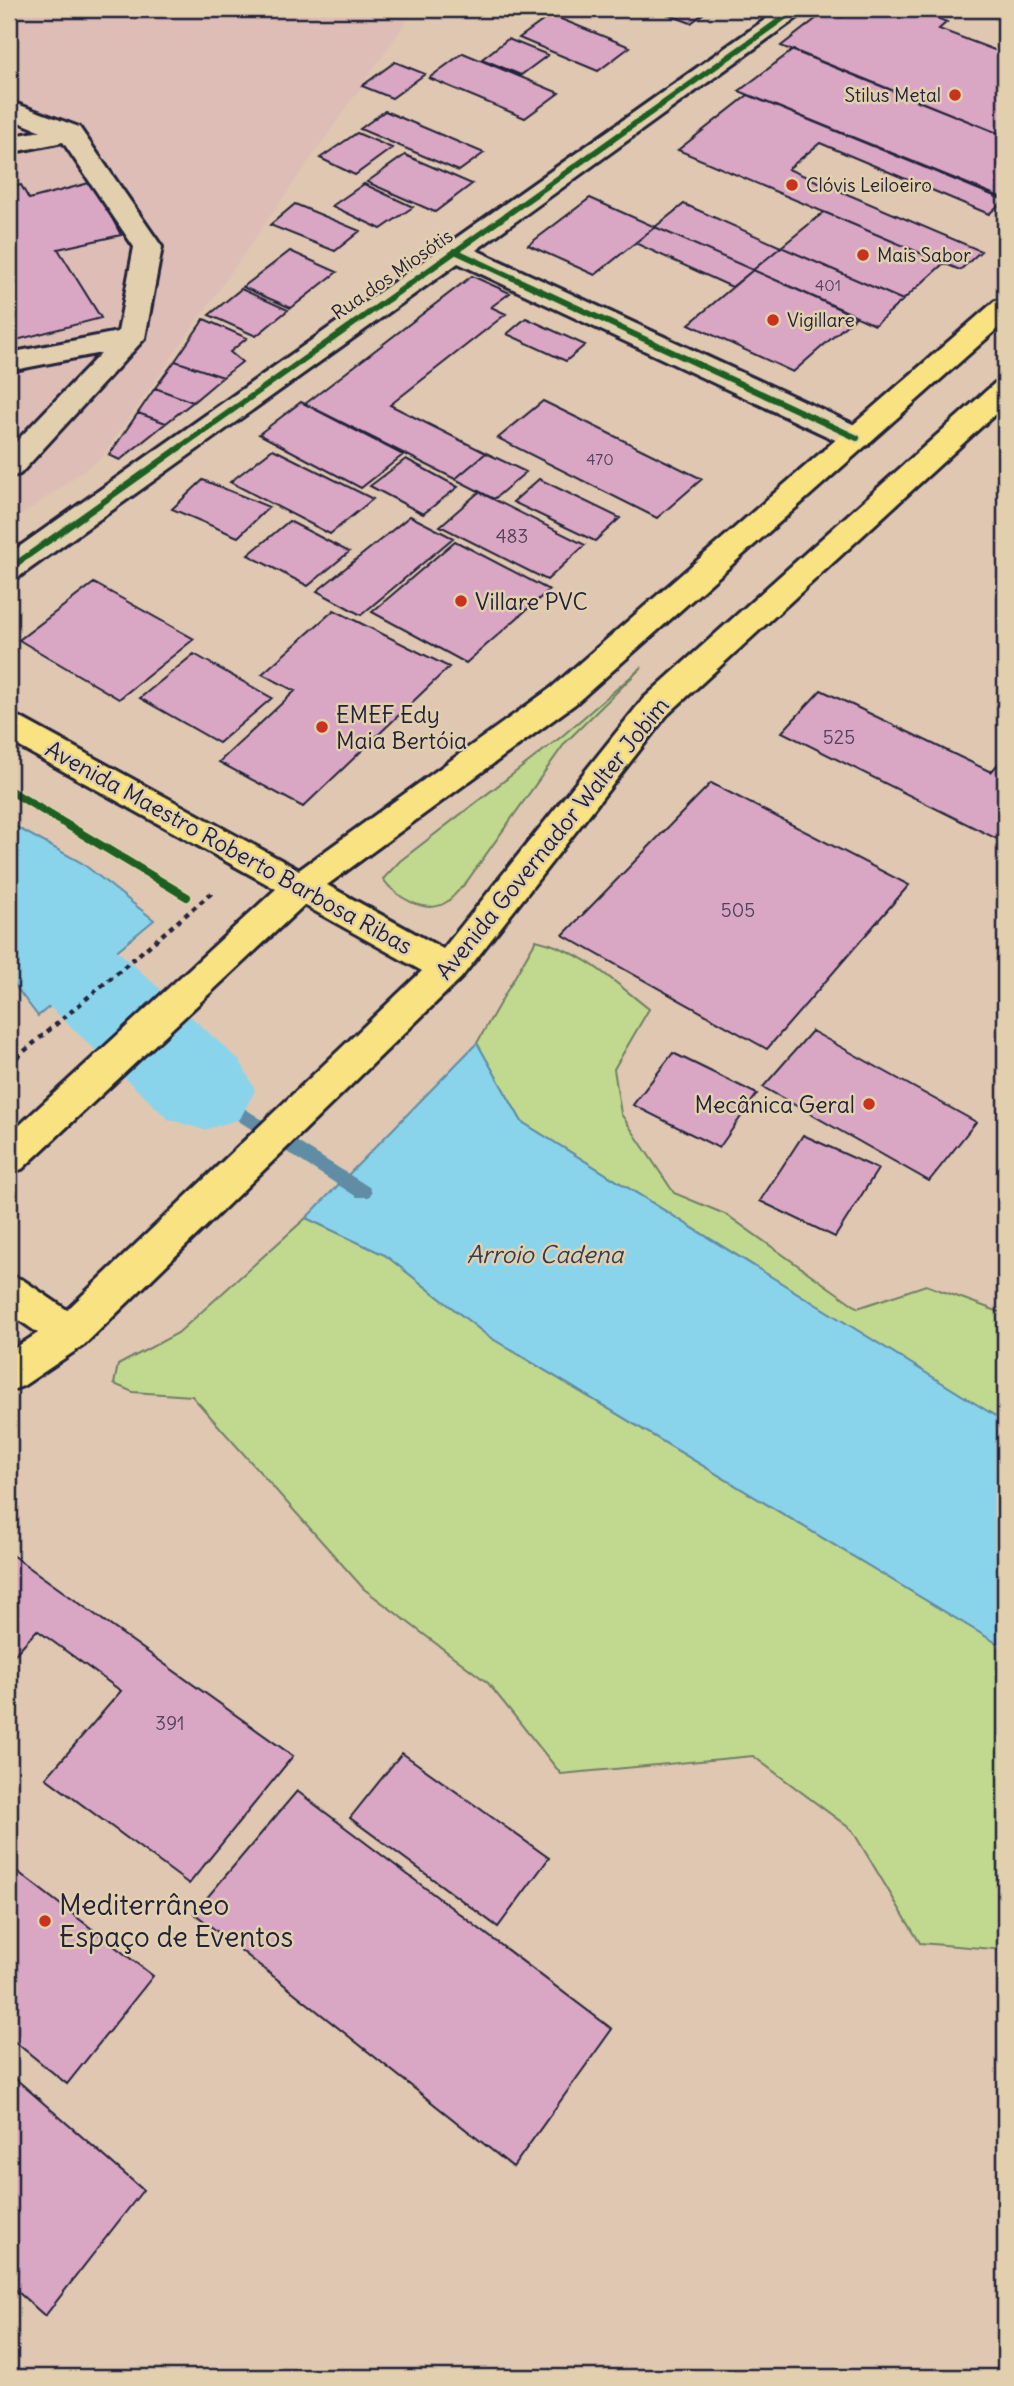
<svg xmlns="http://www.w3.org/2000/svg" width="1014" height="2386" font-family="Delius,sans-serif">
<rect width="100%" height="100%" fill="#dfc7b1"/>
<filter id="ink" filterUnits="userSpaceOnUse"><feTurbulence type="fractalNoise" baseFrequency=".0143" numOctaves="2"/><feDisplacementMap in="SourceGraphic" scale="14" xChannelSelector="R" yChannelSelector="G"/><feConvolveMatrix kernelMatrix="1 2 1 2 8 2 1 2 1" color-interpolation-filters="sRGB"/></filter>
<g filter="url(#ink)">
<path fill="#ddbdb6" d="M9,9H415L101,458L9,524Z"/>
<path fill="#c0d98f" stroke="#717e65" stroke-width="2" d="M642,667L565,743L465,884C459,889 452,899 445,903C424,915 395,896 383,879L400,861L561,737Z
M536,940C583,951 612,980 649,1009L614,1069L621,1114L674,1193L727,1215L858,1308L926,1285L1005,1314V1422L522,1122L477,1043Z
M306,1218L385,1255L488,1336L1005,1648V1950L920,1943L852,1830L753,1756L561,1774L488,1683L364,1589L192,1396L133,1392L114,1384L118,1365L178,1333Z"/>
<path fill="#8ad4eb" stroke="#608da5" stroke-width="2" d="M9,823L82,863L154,920L38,1016L9,978Z
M477,1043L522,1122L1005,1422V1648L488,1336L385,1255L306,1218Z"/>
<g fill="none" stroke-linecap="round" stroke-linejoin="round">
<path fill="#608da5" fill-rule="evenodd" d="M204,1083L369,1187L372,1192L369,1197H357L198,1095L196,1090L198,1085Z"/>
<path fill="#8ad4eb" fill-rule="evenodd" d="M9,884L43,894L81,918L240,1061L255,1090L240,1119L204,1130L168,1119L9,968Z"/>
</g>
<path fill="#d9a7c3" stroke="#22223b" stroke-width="2" d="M653,9H709L691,23Z
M853,9H913L947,22L939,29L1005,54V136L781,46L826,11L842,17Z
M551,15L630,47L598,71L519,38Z
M508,39L548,55L521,75L482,59Z
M793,50L1005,136V199L739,91Z
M463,53L559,93L525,118L429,78Z
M395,62L425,74L392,98L362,86Z
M748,95L1004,200L989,214L820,143L788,169L981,251L960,270L678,150Z
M385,111L484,153L459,171L360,129Z
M357,133L392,148L355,175L320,158Z
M405,155L472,184L435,212L367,182Z
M93,182L121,235L58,249L101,318L9,342V188L21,185L29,199Z
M364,184L413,207L381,229L332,206Z
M590,198L655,227L595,275L528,245Z
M295,204L360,231L335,251L270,225Z
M684,204L781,247L753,270L655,227Z
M824,212L944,263L903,300L781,247Z
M655,227L753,270L732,287L635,243Z
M781,247L903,300L875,325L753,270Z
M290,251L337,272L291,308L243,287Z
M753,270L857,316L793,372L689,324Z
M472,276L510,293L491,307L506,314L390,405L486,453L455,479L305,404Z
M241,289L288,310L256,336L209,315Z
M526,318L585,345L566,361L507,334Z
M204,319L247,338L230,352L242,362L223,377L175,361Z
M175,361L223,377L193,402L155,388Z
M155,388L193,402L166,423L138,413Z
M543,401L702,479L657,518L498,438Z
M301,402L403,455L361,488L259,434Z
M138,413L166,423L120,460L109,455Z
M273,449L373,499L330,534L230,482Z
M486,453L526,472L494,499L455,479Z
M406,459L458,487L423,514L370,486Z
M539,479L620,518L595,541L513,502Z
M203,480L269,507L238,537L172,509Z
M479,492L585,545L547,580L440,526Z
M410,516L453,538L361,615L317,591Z
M289,521L349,552L308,586L248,555Z
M455,541L549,590L466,663L372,612Z
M94,583L194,639L119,699L19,640Z
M334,610L449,667L303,807L219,762L295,691L262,674Z
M194,654L272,698L219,743L140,698Z
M821,690L991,772L1005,756V843L782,732Z
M711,783L909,885L767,1049L563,935Z
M812,1031L976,1122L929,1181L763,1087Z
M673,1053L757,1094L719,1148L633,1105Z
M803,1135L878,1169L835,1237L760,1201Z
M9,1553L293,1756L189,1884L46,1778L121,1691L37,1630L15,1654L9,1649Z
M402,1753L549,1858L498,1927L350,1818Z
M297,1791L612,2029L513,2167L194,1913Z
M9,1865L153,1976L67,2084L9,2037Z
M9,2073L143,2190L45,2316L9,2284Z"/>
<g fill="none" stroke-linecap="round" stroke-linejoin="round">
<g stroke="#22223b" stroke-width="6">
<path id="minor" d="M780,9H809L476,250L868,431L872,438L868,445L857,448L846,445L458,263L20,576L9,579V554Z
M9,101L79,127L162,247L145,338L20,474L9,477V449L101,353L9,371V353L118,332L134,247L63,142L9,153V137L41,131L9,118Z"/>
</g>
<g stroke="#22223b" stroke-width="6">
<path id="major" d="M1005,298V322L575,704L327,885L443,949L643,699L995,383L1005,380V405L667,715L461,978L84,1345L23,1386L9,1391V1352L38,1333L9,1313V1275L23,1280L67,1310L422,971L304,905L22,1169L9,1173V1135L276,889L9,741V714L21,718L299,870L551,688L995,301Z"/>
</g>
<path stroke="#22223b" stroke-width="4.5" stroke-dasharray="5 5" stroke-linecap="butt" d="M9,1064L214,891"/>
<use href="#minor" fill="#e1cfad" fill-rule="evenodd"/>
<use href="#major" fill="#f8e281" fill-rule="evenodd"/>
<g stroke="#e1cfad" stroke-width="10">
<path id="cycleway-far1" d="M455,251L857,438
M9,569L796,9"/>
</g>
<g stroke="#e1cfad" stroke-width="12">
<path id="cycleway" d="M9,790L187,897"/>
</g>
<use href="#cycleway-far1" stroke="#1b5e20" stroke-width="6"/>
<use href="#cycleway" stroke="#1b5e20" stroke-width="8"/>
</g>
</g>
<g fill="#c8321e" stroke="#e1cfad" stroke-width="2.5">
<circle cx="955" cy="95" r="7"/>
<circle cx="792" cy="185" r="7"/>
<circle cx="863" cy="255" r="7"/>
<circle cx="773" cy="320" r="7"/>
<circle cx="461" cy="601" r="7"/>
<circle cx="322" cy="727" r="7"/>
<circle cx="869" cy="1104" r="7"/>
<circle cx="45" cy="1921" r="7"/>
</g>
<g text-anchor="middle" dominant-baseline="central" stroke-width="5" stroke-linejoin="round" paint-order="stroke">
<g font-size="16" fill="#50435d">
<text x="828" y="285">401</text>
<text x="600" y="459">470</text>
</g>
<g font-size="19" fill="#22223b" stroke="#e1cfad" text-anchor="start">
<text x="941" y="95" text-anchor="end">Stilus Metal</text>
<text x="806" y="185">Clóvis Leiloeiro</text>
<text x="877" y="255">Mais Sabor</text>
<text x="787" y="320">Vigillare</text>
</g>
<g font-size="19" fill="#22223b" stroke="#e1cfad">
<text transform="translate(392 274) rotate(-35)">Rua dos Miosótis</text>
</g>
<g font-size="19" fill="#50435d">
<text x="512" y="536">483</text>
<text x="839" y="737">525</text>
<text x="738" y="910">505</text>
<text x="170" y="1723">391</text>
</g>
<g font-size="23" fill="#22223b" stroke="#e1cfad" text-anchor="start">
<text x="475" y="601">Villare PVC</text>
<text x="336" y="714">EMEF Edy<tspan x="336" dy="26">Maia Bertóia</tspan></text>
<text x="855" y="1104" text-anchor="end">Mecânica Geral</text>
</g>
<g font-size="23" fill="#22223b" stroke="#e1cfad">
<text transform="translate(552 838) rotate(-51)">Avenida Governador Walter Jobim</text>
<text transform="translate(229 847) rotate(29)">Avenida Maestro Roberto Barbosa Ribas</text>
</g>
<g font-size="24" font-style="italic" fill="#323d55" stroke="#e1cfad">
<text x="545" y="1254">Arroio Cadena</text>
</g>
<g font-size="28" fill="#22223b" stroke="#e1cfad" text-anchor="start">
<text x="59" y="1905">Mediterrâneo<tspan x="59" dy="32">Espaço de Eventos</tspan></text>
</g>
</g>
<rect width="1014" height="2386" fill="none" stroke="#e1cfad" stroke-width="35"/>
<rect x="18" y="18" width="979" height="2351" fill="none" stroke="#22223b" stroke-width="2.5" filter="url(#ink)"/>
</svg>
